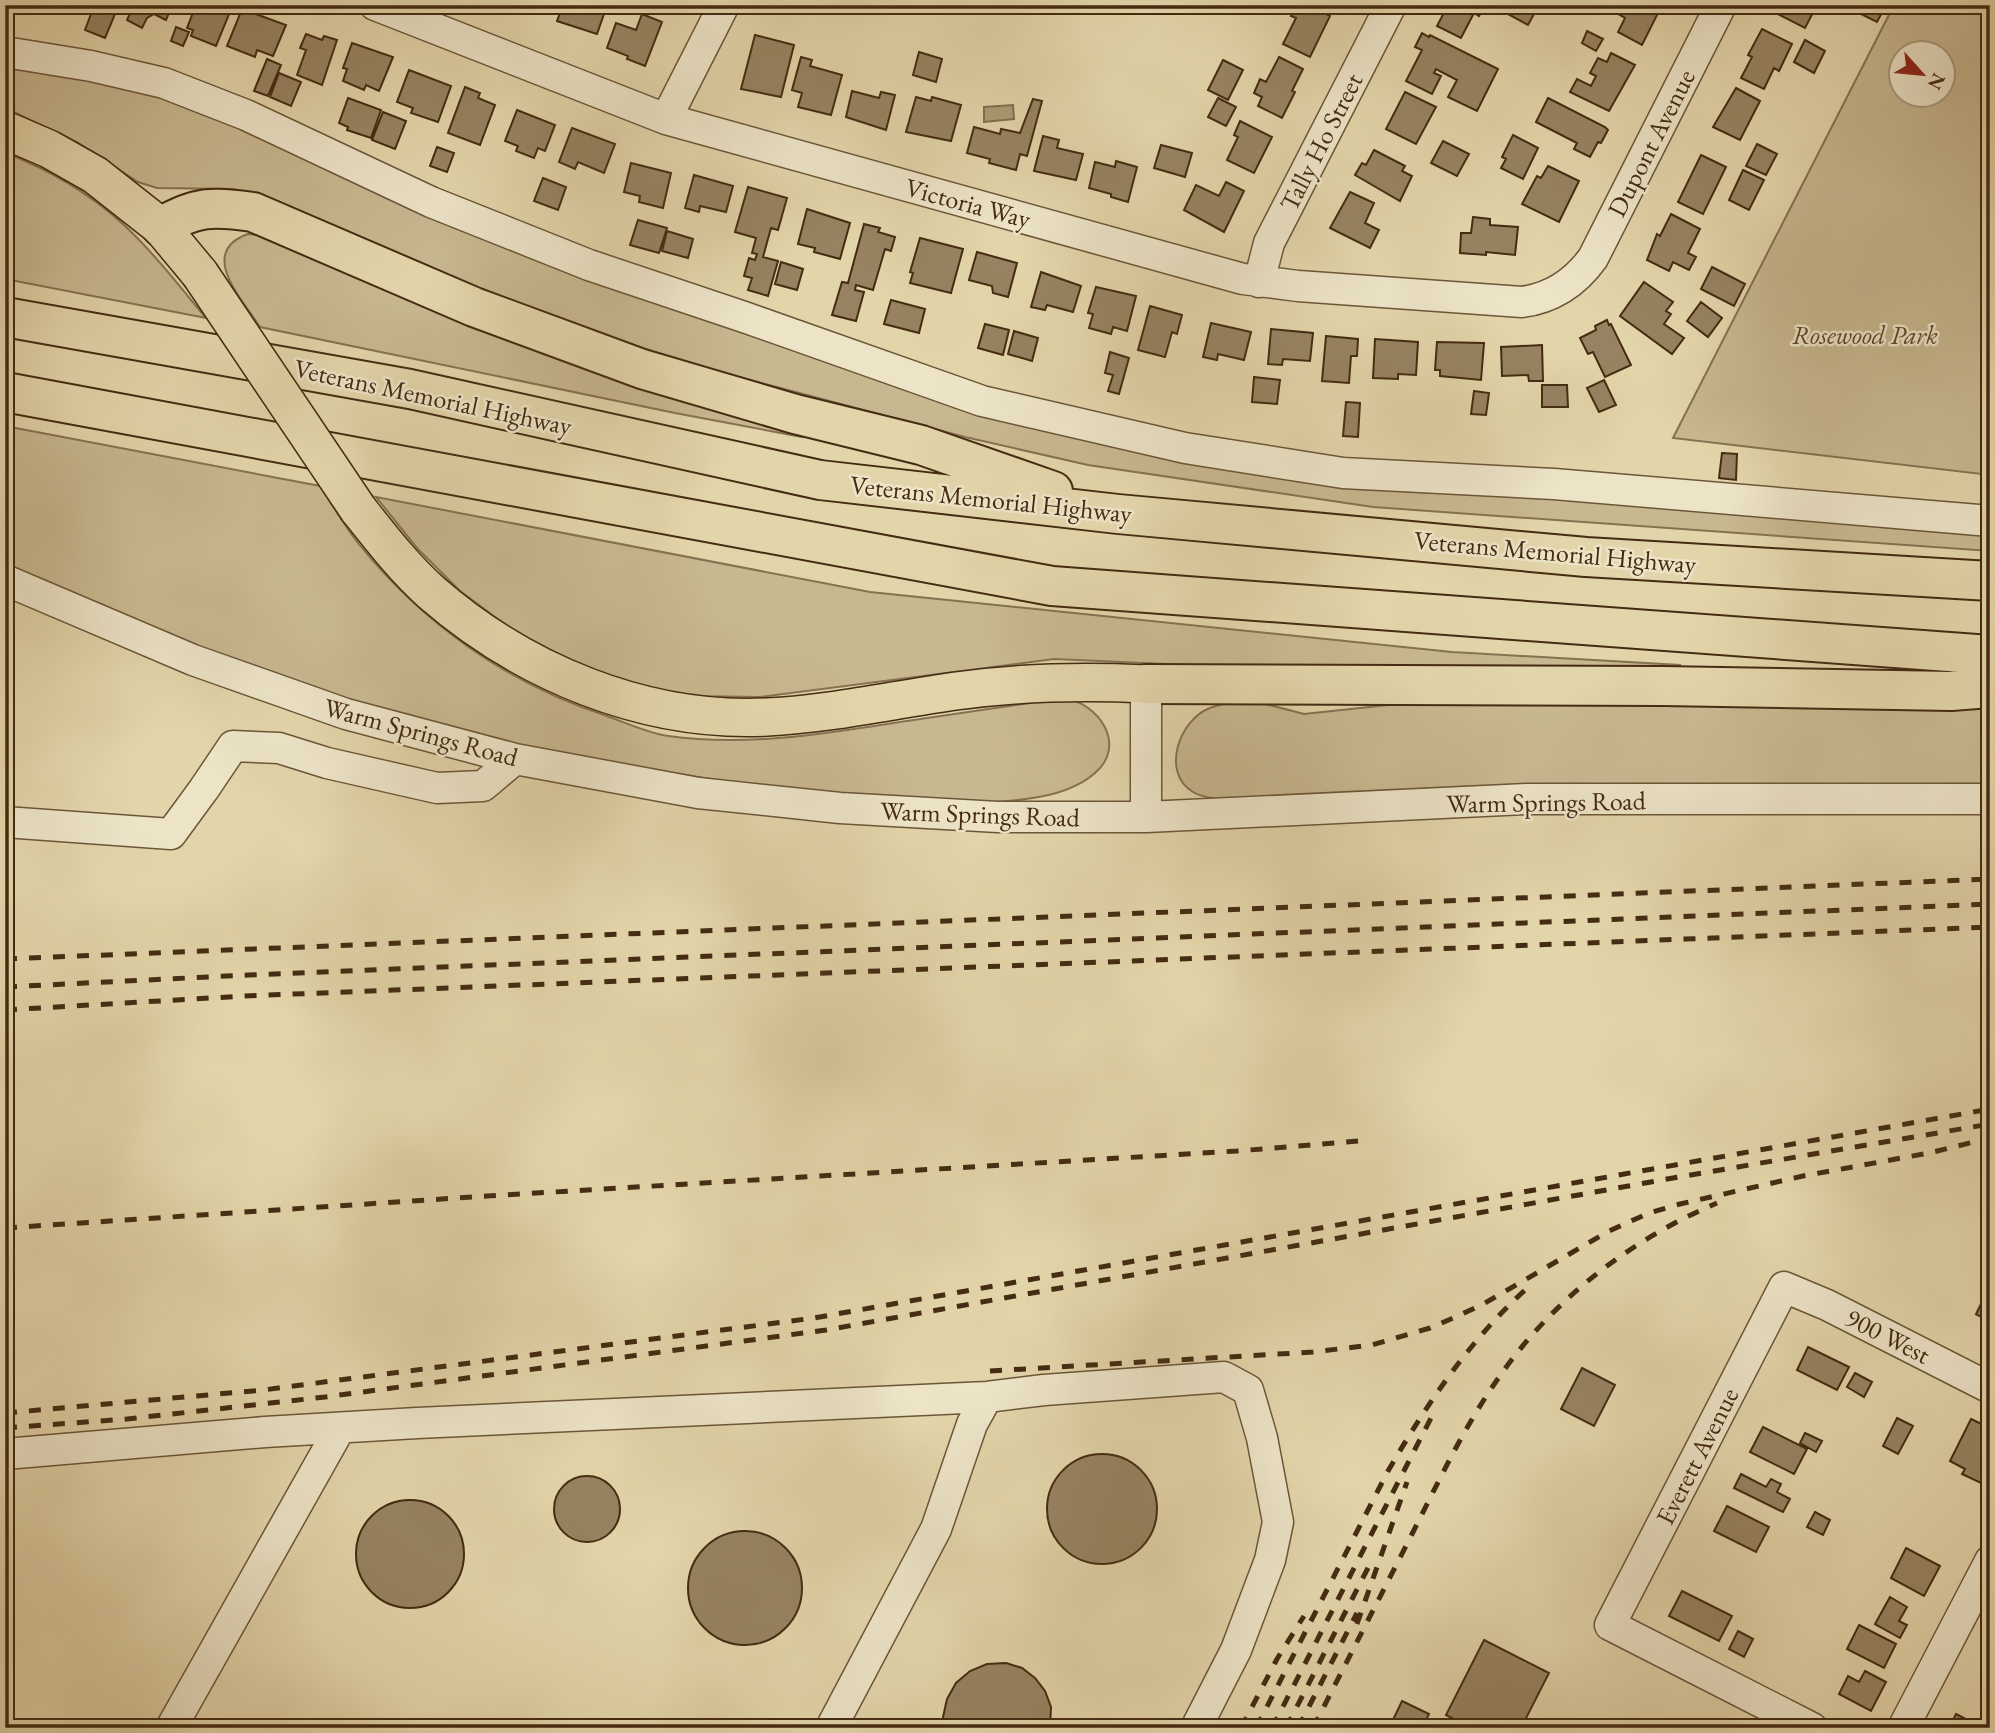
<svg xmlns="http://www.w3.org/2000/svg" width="1995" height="1733" font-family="'EB Garamond',serif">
<rect width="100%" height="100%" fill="#e3d5aa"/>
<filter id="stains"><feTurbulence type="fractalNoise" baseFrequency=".00286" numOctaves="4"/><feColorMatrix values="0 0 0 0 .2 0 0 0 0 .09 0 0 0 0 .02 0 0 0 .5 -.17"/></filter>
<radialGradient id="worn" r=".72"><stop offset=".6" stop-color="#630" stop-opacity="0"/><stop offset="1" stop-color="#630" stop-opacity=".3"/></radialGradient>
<path fill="#c8b890" stroke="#867251" stroke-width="2" fill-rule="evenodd" d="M1894,5H1990V475L1673,438ZM1942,52V94H1900V52Z
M5,60L159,85L426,208L1172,453L1990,528V551L1373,507L1088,465L965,437L706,368L555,321L258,194L233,189L157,188L138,182L77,142L5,108Z
M5,153C47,168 92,195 124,225C154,253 180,287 206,318L5,279Z
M248,234L258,235L803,424L802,437L675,413L260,327C242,299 197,252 248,234Z
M5,426L320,486C332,505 344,525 358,543C423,624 508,684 607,716C626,723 648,733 668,736C745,747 824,734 900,722C954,714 1009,706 1063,698C1098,702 1128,745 1095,773C1077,789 1050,796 1026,799C942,810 856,798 772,788C700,779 629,765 558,752C506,742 451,734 400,719C266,677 134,625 5,568Z
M376,497L870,592L1452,652L1680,665L1678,678L1365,673L1054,659L760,697L691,696L639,685L581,666L515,632L460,591L417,548Z
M1258,702L1304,714L1388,705H1990V785C1743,782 1498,790 1252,801C1234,799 1208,801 1193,792C1160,772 1180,719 1210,708C1225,702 1242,702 1258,702Z"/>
<path fill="#ad9b76" stroke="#836e4e" stroke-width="2" d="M1013,105L1014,119L984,122V107Z"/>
<path fill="#978361" stroke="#442b12" stroke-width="2" d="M128,5H172L166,20L154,14L147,18L142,28L127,20L130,13Z
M196,5L232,7L216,46L191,36L193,30L187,28Z
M563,5H598L606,8L597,34L557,21Z
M1296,5H1309L1330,16L1310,57L1283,44L1296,18L1291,16Z
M1448,5H1485L1479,16L1474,13L1461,38L1437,26Z
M1513,5L1534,14L1528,25L1508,14Z
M1616,5H1662L1642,45L1618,32L1625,18L1613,11Z
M1775,5H1817L1805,28L1772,11Z
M1843,5H1886L1877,22Z
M94,6L115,14L105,38L85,30Z
M242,9L286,25L273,56L257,50L255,57L227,46Z
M642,14L662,22L645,66L627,59L628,56L607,48L616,23L636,30Z
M176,27L189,32L183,46L171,41Z
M1762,29L1792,44L1779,71L1774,68L1764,89L1741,78L1752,57L1748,55Z
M1587,31L1603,39L1596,51L1582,43Z
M1422,33L1429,37L1430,35L1498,69L1477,111L1448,97L1457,80L1436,69L1434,73L1441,76L1432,94L1406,81L1422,50L1415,47Z
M306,34L322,40L324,36L337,40L322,85L297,75L306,50L300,48Z
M755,35L794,45L781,97L741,89Z
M1805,40L1825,51L1814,73L1794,62Z
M352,43L393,57L379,91L366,85L364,90L343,81L347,69L343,68Z
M919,52L942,59L936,82L913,75Z
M1611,53L1635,65L1609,111L1570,92L1577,79L1591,86L1596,76L1590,73L1598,58L1607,62Z
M801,57L812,60L810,66L842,75L831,115L798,107L802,93L792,90Z
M1279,57L1303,69L1292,91L1295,92L1282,118L1258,106L1262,97L1254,93L1260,79L1266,82Z
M267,59L281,65L268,96L254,91Z
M1223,60L1243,70L1228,100L1208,90Z
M409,70L451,86L438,122L411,113L413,108L397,102Z
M279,73L301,82L291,106L270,97Z
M465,87L480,93L478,98L495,105L480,145L448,133Z
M1736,88L1760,101L1740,140L1713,127Z
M852,91L879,98L881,92L895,95L886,130L846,117Z
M1405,92L1436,107L1416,144L1386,129Z
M916,97L931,101L932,97L961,105L951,141L906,132Z
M348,98L381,110L371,138L347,130L348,127L339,123Z
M1218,98L1236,107L1226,126L1208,117Z
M1548,98L1605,127L1608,130L1601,143L1598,142L1590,157L1574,149L1577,143L1536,122Z
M1033,99L1042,101L1027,156L1020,154L1016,170L989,163L990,159L967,153L974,127L1000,134L1001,129L1020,133Z
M517,110L555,125L545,151L538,148L534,158L516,151L518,146L505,141Z
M383,112L406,121L395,149L372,140Z
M1240,121L1272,137L1254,173L1227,160L1238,137L1234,135Z
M572,128L615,144L604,173L578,162L575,169L559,162Z
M1513,135L1538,148L1523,179L1501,168L1506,159L1502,157Z
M1043,136L1059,140L1057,148L1083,154L1076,180L1034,171Z
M1443,141L1469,154L1457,176L1431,163Z
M1757,144L1777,154L1766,175L1746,166Z
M1161,145L1192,153L1185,177L1154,168Z
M437,147L454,153L447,172L430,166Z
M1374,150L1405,166L1402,171L1412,176L1400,201L1355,175L1362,163L1366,165Z
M1701,155L1726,167L1703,214L1678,202Z
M1116,161L1137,167L1128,202L1111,197V194L1089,188L1095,162L1115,167Z
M631,163L671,173L663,208L639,202L640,196L624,192Z
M1548,166L1579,181L1559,222L1522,204L1537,176L1541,178Z
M1743,170L1764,180L1749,210L1729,200Z
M694,175L733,186L726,212L700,206L699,212L685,208Z
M543,178L566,187L558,210L534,201Z
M1226,182L1244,191L1224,232L1184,210L1196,185L1219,196Z
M748,187L787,198L778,230L771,228L763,257L778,261L768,296L748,290L752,278L744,276L749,258L755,260L757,254L752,253L756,238L735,232Z
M1350,192L1374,203L1365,223L1379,230L1370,248L1330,228Z
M807,209L850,223L840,259L814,252L815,248L798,244Z
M1671,214L1700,229L1688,253L1696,257L1689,270L1673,262L1669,271L1647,260L1657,234L1660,236Z
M1473,217L1490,219V225L1518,227L1515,255L1486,252V255L1460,253L1461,233H1471Z
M638,220L667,228L659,253L630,245Z
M864,224L880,228L878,232L895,237L891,251L885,249L873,290L856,285L855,290L864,292L856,321L832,315L842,282L848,283Z
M667,231L693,239L688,258L662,251Z
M920,238L963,249L951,293L910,283L913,273L910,272Z
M977,252L1017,263L1008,297L993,293L992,286L969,280Z
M781,262L803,269L797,290L775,284Z
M1712,267L1745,284L1734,306L1701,289Z
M1041,272L1081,286L1073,312L1047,305L1045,310L1031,307Z
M1644,282L1673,302L1666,311L1671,314L1664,324L1684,338L1672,354L1620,316Z
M1096,287L1136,296L1127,331L1113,327L1111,334L1089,328L1093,314L1088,313Z
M891,300L925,309L919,333L884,324Z
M1701,302L1722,318L1708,337L1687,321Z
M1150,306L1182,315L1177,334L1172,332L1165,357L1138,350Z
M1607,320L1609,325L1611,324L1631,365L1605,377L1593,352L1588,354L1580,338L1596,330L1595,326Z
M1211,323L1251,332L1244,360L1218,354L1217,360L1203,357Z
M985,324L1009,330L1003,355L978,348Z
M1271,329L1313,333L1310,361L1283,359L1282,365L1268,364Z
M1014,331L1038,338L1032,361L1008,354Z
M1326,336L1358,339L1357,356H1351L1349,383L1322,381Z
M1375,339L1418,342L1416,375L1398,374V379L1373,378Z
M1437,342L1484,343L1481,380L1440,376V370H1435Z
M1542,345L1543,381H1529L1528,375L1502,376L1501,347Z
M1110,352L1129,358L1119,394L1108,391L1113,375L1105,373Z
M1254,377L1280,380L1277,404L1252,402Z
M1604,380L1616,405L1599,412L1587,388Z
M1542,385H1567L1568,407H1542Z
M1474,391L1489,393L1486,415L1471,414Z
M1346,402L1360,403L1358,437L1343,436Z
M1722,453L1737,454L1736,480L1719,478Z
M1984,1298L1990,1302V1322L1976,1314Z
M1808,1347L1849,1367L1837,1390L1797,1370Z
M1582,1368L1615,1385L1594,1426L1561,1409Z
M1855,1373L1872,1382L1864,1397L1847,1387Z
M1897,1418L1913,1426L1898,1454L1883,1446Z
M1971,1419L1990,1428V1466L1981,1483L1962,1474L1965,1469L1950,1461Z
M1763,1427L1807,1449L1794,1474L1750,1452Z
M1805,1433L1822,1441L1816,1452L1800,1443Z
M1047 1509a55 55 0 1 1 110 0a55 55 0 1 1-110 0Z
M1741,1474L1766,1487L1771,1479L1781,1484L1777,1492L1790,1499L1783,1512L1734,1488Z
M554 1509a33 33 0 1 1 66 0a33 33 0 1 1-66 0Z
M356 1554a54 54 0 1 1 108 0a54 54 0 1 1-108 0Z
M1727,1506L1769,1527L1756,1552L1714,1531Z
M1815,1512L1830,1520L1823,1535L1807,1527Z
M688 1588a57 57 0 1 1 114 0a57 57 0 1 1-114 0Z
M1906,1548L1940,1566L1924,1596L1891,1578Z
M1682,1591L1732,1616L1719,1641L1669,1616Z
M1890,1597L1907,1607L1899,1621L1907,1625L1900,1638L1875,1624Z
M1859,1625L1896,1644L1884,1668L1847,1649Z
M1738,1631L1753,1639L1744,1657L1729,1649Z
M1484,1640L1549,1673L1521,1728H1471L1446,1715Z
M1006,1663L1022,1668L1035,1678L1045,1691L1051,1707L1050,1728H945L943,1717L947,1699L956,1683L970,1671L987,1664Z
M1865,1671L1886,1682L1871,1711L1839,1694L1848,1676L1859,1682Z
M1402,1701L1429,1714L1422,1728H1389Z
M1956,1714L1983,1728H1949Z"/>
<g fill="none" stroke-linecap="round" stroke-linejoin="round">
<g stroke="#6c5638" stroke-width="33">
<path id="minor" d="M375,5L666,119L1243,279L1298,286L1522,302C1552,298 1575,283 1593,258L1721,5
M5,52L91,66L164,83L246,115L431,202L589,265L744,317L982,401L1185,448L1343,473L1554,484L1990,521
M666,119L724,5
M1259,282L1269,243L1391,5
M5,580L193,660L346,714L515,759L698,793L840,808L998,817H1146L1527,799H1990
M1146,817V684
M5,822L171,834L204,789L233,746L279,748L327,763L437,788L483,786L515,759
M5,1454L265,1432L417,1423L987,1397L1044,1390L1224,1377L1248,1390L1262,1438L1278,1522L1270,1560L1236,1650L1196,1728
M171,1728L340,1428
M831,1728L936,1529L972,1424L987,1397
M1812,1728L1610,1625L1784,1287L1827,1305L1990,1388
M1903,1728L1990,1561"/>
</g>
<g stroke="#442b12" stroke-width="40">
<path id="major" d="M5,130L49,149L95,175L161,227L200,274
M358,509C381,538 404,568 432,593C523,672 644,723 767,717C830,714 892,700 956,691C1020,682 1082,681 1146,684"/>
</g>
<g stroke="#442b12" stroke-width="42">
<path id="highway" d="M161,227C195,206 214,206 253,212L474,307L642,369L795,414L921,445L1053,491
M5,317L410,389L820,480L1118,514L1586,557L1990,581
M5,392L1052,586L1990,655
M1146,684L1663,686L1951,691L1990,688"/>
</g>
<use href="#minor" stroke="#ede4c8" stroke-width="30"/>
<use href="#major" stroke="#e3d5aa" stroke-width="37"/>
<use href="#highway" stroke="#e3d5aa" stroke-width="38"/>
<path stroke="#442b12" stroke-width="5" stroke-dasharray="12 12" stroke-linecap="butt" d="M5,959L1990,879
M5,987L248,975L1990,904
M5,1010L245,996L1990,927
M5,1228L487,1196L1237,1151L1358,1141
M990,1371L1313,1352L1372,1345L1430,1328L1458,1316L1485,1303L1609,1231L1649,1213L1680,1204L1803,1176L1929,1153L1990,1138
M5,1413L263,1390L814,1318L1990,1109
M5,1428L127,1419L325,1397L826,1330L1673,1178L1990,1124
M1357,1624L1407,1482
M1241,1728L1277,1659L1304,1616
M1256,1728L1388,1471C1428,1402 1473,1335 1533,1283
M1272,1728L1431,1418
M1286,1728L1371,1562
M1298,1728L1357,1613
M1313,1728C1346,1663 1379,1599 1412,1534C1437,1485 1460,1435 1491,1389C1545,1306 1625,1242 1717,1203"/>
<g stroke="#442b12" stroke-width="40" stroke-linecap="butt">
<path id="major-bridge" d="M200,274L358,509"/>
</g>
<use href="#major-bridge" stroke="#e3d5aa" stroke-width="37"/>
</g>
<g text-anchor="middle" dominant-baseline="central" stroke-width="5" stroke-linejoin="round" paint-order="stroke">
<g font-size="26" fill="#442b12" stroke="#ede4c8">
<text transform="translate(1321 142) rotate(-63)">Tally Ho Street</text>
<text transform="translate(1651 143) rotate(-63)">Dupont Avenue</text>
<text transform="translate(968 203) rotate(15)">Victoria Way</text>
<text transform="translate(433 397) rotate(12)">Veterans Memorial Highway</text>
<text transform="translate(991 499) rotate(6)">Veterans Memorial Highway</text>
<text transform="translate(1555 552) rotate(5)">Veterans Memorial Highway</text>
<text transform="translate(421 732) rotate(15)">Warm Springs Road</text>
<text transform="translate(1546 802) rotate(-1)">Warm Springs Road</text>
<text transform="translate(980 814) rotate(2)">Warm Springs Road</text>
<text transform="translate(1888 1336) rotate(27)">900 West</text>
<text transform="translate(1697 1456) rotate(-63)">Everett Avenue</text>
</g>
<g font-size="26" font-style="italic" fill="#5e472b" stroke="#ede4c8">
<text x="1865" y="335">Rosewood Park</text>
</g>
</g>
<rect width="1995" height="1733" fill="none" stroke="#e3d5aa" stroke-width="28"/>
<rect x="7" y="7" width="1981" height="1719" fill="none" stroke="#442b12" stroke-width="3.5"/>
<rect x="14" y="14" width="1967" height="1705" fill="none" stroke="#442b12" stroke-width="2"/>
<g transform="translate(1922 74) rotate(117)"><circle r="33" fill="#ede4c8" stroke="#a99a7f" stroke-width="2"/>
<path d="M0-5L12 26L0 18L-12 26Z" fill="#8f2418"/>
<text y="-10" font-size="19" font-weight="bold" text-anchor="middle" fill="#442b12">N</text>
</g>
<rect width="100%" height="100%" filter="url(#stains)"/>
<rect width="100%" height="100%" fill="url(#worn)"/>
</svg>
